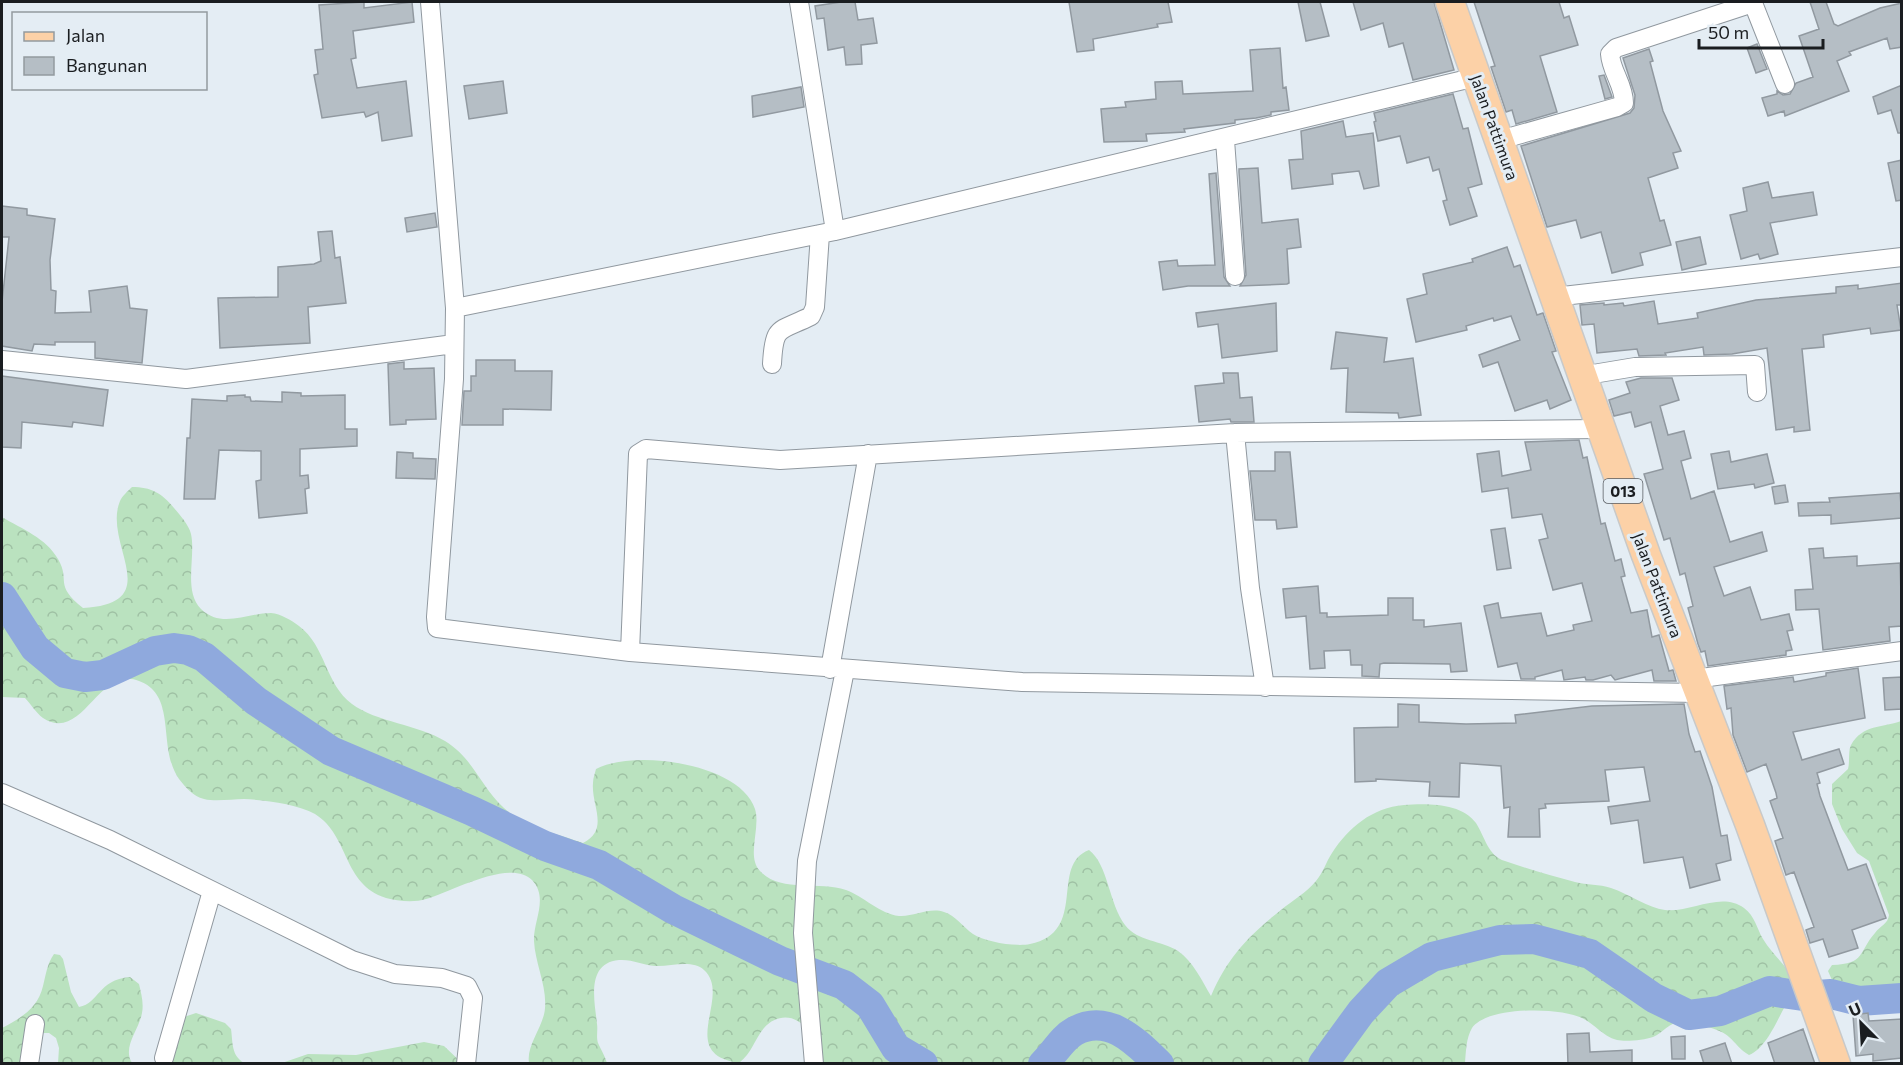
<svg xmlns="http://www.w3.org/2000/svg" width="1903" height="1065" font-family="Commissioner,sans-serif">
<defs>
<pattern id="forest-crowns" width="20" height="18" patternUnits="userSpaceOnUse" patternTransform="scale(1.5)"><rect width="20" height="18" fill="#bae2bf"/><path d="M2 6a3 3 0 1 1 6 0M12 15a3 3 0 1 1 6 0" fill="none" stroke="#9fc1a4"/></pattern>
</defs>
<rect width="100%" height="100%" fill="#e4edf4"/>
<path fill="url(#forest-crowns)" d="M132,487C151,487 162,493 174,508C180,515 189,525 191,534C196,556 183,591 201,609C222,629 246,613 271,613C281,614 291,620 299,626C326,646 325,684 352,704C376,722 419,725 445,741C474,759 480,786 504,808C524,827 558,834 583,843C610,829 591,806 593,783C593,778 595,773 596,769C634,749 740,763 755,809C761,828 746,856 760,871C780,893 819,881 846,890C863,896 880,914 899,916C914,917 929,907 944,912C955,915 963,927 973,934C985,942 1016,947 1030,944C1089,932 1049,865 1089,850C1108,864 1109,904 1125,925C1138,942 1161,940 1178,951C1193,961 1202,981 1211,996C1227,958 1249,935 1281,910C1292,901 1307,892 1316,881C1323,873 1326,862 1332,853C1349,827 1372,808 1404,805C1427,803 1462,803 1476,823C1485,837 1488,856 1505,861C1528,869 1552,876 1575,882C1587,885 1599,884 1611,888C1629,894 1648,908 1665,910C1690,913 1721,891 1744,908C1755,916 1757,929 1763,939C1779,966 1805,972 1784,1008C1776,1023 1765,1049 1749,1055C1740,1050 1736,1043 1729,1037C1720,1028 1693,1023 1681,1022C1669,1022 1663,1033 1653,1037C1644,1040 1626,1042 1617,1040C1602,1036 1595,1024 1582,1018C1561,1007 1487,1006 1472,1028C1466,1038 1466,1052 1465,1063H815C813,1054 813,1039 808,1031C797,1014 777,1013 764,1028C754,1040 752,1053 739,1063C675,1054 733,996 704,970C692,959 670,967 655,966C643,965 632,959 619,960C585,963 595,1003 597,1024C598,1030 596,1037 598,1043C601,1050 605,1056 607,1063H529C526,1045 544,1026 545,1008C547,986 535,963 534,941C533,921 549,898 532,880C510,858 451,892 426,899C414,903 397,901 386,898C342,884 350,836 315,814C297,804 265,800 244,799C232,799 216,802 204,799C193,796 186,788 179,779C157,748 178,695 139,681C98,665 83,744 43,718C36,713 31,704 25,698L2,697V517C22,529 46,538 58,559C71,581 53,584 83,608C168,603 102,544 120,501C122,496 128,491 132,487Z
M1901,721V998L1859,1001L1839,996L1828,971L1832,965C1866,964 1858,952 1875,933C1880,926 1888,924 1889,915L1869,861L1857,853L1842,829L1832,804V784L1848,769C1850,762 1848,751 1851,745C1863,724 1882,728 1901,721Z
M54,954L60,955L63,959L71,992L79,1007C100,1003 97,980 130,977L139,984C141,993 144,1003 142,1013C139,1030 122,1047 132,1063H58L59,1048L56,1038L49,1033H41L30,1063H2V1028C21,1018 38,1008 43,986C46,974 47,964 54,954Z
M196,1013L225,1023L231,1029C233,1043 231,1055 244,1063H170L184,1017Z
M424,1042L444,1046L463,1064H279L308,1054L356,1055Z"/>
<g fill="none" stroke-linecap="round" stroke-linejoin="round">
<path stroke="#8fa9dd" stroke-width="30" d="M2,597L35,648L65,673L85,677L103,675L155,651L174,648L188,650L204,657L256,701L331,751L472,811L545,846L599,865L673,909L780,961L844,985L870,1005L896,1048L923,1064
M1043,1064C1054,1054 1062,1038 1075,1031C1109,1013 1136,1042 1159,1064
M1323,1064L1361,1012L1388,983L1432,957L1500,940L1534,939L1590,954L1654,998L1689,1015L1720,1011L1770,991L1803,996L1831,994L1859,1001L1902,998"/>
</g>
<path fill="#b5bec5" stroke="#9199a0" stroke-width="1.5" d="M364,2V8L412,2L414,22L353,31L356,58L351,59L357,88L406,81L412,136L382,141L378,112L366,117L364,112L322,118L314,75L318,74L315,50L323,49L319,5Z
M841,2H855L858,20L873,18L877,43L861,45L862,64L846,65L844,47L828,50L824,18L817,19L815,6Z
M1069,2H1168L1172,22L1157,24L1158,27L1093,39L1094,50L1077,52Z
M1298,2H1320L1329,36L1306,41Z
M1353,2H1434L1454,70L1413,80L1403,43L1389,47L1383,23L1361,30Z
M1474,2H1559L1564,18L1569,16L1578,45L1540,56L1557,112L1516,124L1512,110L1506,112L1491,67L1495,66Z
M1810,2H1826L1834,24L1838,26L1880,8L1902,3V47L1890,49L1887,38L1849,52L1851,55L1837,61L1849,91L1785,116L1784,111L1768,116L1762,98L1777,94V91L1783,95L1790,94L1796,83L1813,77L1799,36L1819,29Z
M1757,44L1767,69L1756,73L1747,48Z
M1280,48L1283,88L1286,87L1289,110L1271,112V115L1256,118L1235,120V123L1184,129L1185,132L1146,134L1147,141L1104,142L1101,109L1126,107L1125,102L1156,99L1155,82L1182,81L1183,94L1253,91L1250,50Z
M1649,49L1653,61L1650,62L1663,111L1681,151L1673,153L1678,168L1648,178L1660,221L1664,220L1671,245L1640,253L1643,265L1612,273L1601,232L1581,238L1576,220L1547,227L1521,146L1630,113L1634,108L1635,95L1623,58Z
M1604,75L1612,97L1605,99L1599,76Z
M503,81L507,113L469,119L464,86Z
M1902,85V133H1898L1891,110L1878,114L1873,97Z
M801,87L804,107L753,117L752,96Z
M1453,94L1463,129L1468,128L1482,184L1468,188L1477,216L1450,225L1443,201L1447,200L1439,169L1433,171L1429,157L1407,163L1400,136L1378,141L1374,122L1376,121L1374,113Z
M1343,121L1346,137L1373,133L1379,186L1364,189L1359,171L1332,174L1333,184L1292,189L1289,160L1303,159L1301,131Z
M1902,160V200L1896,201L1888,163Z
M1258,168L1262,223L1298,219L1301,247L1287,249L1289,283L1287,284L1240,286L1246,275L1239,172V169Z
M1216,173L1224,277L1230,286H1188L1163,290L1159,262L1177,260L1178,266L1215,265L1209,174Z
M1768,182L1772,198L1813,192L1817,215L1770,223L1778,254L1760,259L1758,254L1741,259L1730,215L1747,211L1743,188Z
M2,206L27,209V215L55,219L50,260L51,290L56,291L55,313L91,312L89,291L127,286L130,308L147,310L142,363L95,358V342H55V345L34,344L32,351L2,346V302L9,237H2Z
M435,213L437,227L407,232L405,218Z
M332,231L335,258L340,257L346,303L308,307L310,343L220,348L218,298L278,297V267L314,264L321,261L318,232Z
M1700,237L1706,264L1682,270L1676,242Z
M1507,247L1514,267L1520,265L1537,315L1543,313L1556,351L1552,352L1571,400L1550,409L1547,400L1515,411L1498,362L1483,367L1479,355L1520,340L1511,316L1494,321L1493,318L1466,326L1467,330L1416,342L1407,299L1427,294L1423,274L1473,262L1472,259Z
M1902,283V305H1897L1901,330L1871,334L1870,328L1823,335L1824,347L1802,349L1810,430L1794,432V427L1776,430L1767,348L1732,354L1704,355L1703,347L1665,353L1666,355L1639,356L1637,349L1597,353L1594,324L1582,325L1580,305L1604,303V305L1623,303L1624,306L1654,301L1658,324L1698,318L1697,313L1756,300L1836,293V287L1858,285V289Z
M1276,303L1277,351L1222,358L1218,324L1198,327L1196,313Z
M1336,332L1387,338L1384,362L1413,358L1421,415L1399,418L1398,413L1346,412L1348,368L1331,369Z
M476,360H515V371H552L551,410L503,409V425H462L464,391H471V376H476Z
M404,362V369L434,368L436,419L406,420V424L390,425L388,364Z
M1223,373H1238L1240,398L1252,397L1254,422H1231L1230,419L1199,422L1195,386L1224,383Z
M2,376L108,390L103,426L73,422L72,427L22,422L21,448L2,447Z
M1641,378H1672L1679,400L1660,406L1668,435L1684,431L1691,458L1681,461L1691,499L1714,491L1730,542L1762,532L1767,551L1714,567L1724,596L1750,587L1761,620L1789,614L1793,630L1787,631L1792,650L1786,651V655L1708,666L1705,651L1701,652L1698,644L1688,608L1693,606L1685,573L1680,575L1670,538L1664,540L1644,474L1663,469L1651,422L1635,427L1631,412L1614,416L1609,400L1630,393L1626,382Z
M282,392L301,393V396L345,395V429H357V446L300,449V476L308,475L309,488L305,489L307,513L259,518L256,481L261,480V451L219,450L215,499H184L187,438H190L192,399L227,401V396L245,395V397H250L251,401L282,402Z
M1579,440L1583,458L1587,457L1601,524L1605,523L1615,561L1621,559L1625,576L1621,577L1631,613L1647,610L1652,637L1659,635L1669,671L1673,670L1676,681H1654L1652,670L1615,680L1611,675L1593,680H1586L1585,677L1564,680L1562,670L1535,677V679H1521L1517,663L1498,667L1484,606L1498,603L1501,618L1541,613L1547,636L1574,630L1573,625L1592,621L1582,583L1553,590L1539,540L1548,538L1542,514L1512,518L1508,488L1482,492L1477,454L1499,451L1502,476L1531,470L1525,442Z
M1729,451L1731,462L1767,454L1774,483L1755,488L1754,484L1718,489L1711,454Z
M397,452L413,453V458L436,459L435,479L396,478Z
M1275,452H1290L1297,527L1277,529L1276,520H1255L1250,471H1275Z
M1785,485L1788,502L1775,504L1772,487Z
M1900,493L1902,518L1831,524V515L1799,516L1798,503L1830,502L1829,498Z
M1505,528L1511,568L1497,570L1491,530Z
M1823,548L1824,558L1857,556V566L1900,563L1902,626L1889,627L1890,641L1823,650L1819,609L1796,610L1795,590L1813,589L1809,549Z
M1318,586L1320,613H1327V617L1388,615V598H1413V620H1424V627L1461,623L1467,671L1451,672L1450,664L1384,663L1380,664L1379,677L1362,676V665H1351L1350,650L1324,651L1325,668L1310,669L1306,616L1286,618L1283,589Z
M1858,668L1865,718L1793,732L1802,760L1839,749L1844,764L1817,773L1820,783L1817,784L1820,796L1848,870L1866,864L1886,918L1852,930L1858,948L1829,957L1823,939L1810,943L1806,930L1814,927L1794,872L1786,875L1775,841L1783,838L1770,801L1777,798L1776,793L1766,764L1747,772L1733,735L1731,708L1727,709L1724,686L1793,677L1794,682L1826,676V673Z
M1902,677V709L1885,710L1883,678Z
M1398,704L1419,705V722L1466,724L1516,723L1515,715L1592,706L1684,704L1689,734L1695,752L1700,751L1712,787L1721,836L1727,835L1731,860L1716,864L1720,880L1690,888L1683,857L1644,863L1638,820L1611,824L1608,807L1650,801L1644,767L1605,770L1609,801L1545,804L1546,808L1539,809L1540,837H1508L1510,807L1504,808L1501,766L1460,763L1459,797L1429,796L1430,782L1376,779V781L1355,782L1354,728L1398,727Z
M1868,1013L1869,1021L1902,1019V1058L1873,1061V1054L1856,1056L1853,1015Z
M1803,1029L1815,1064H1775L1768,1043Z
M1589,1033L1590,1052L1632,1050V1064H1568L1567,1034Z
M1685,1036V1059H1672L1671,1037Z
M1725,1043L1732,1064H1704L1700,1051Z"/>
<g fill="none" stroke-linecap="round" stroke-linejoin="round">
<g stroke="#90989f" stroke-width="20">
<path id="street" d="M430,2L455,308L454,379L436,617L437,628L630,652L1022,682L1699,693
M799,2L835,231
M1225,140L1235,276
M1500,140L1617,107L1624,103C1624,85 1611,71 1610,54L1616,48L1753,3L1785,84
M1554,297L1902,257
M455,308L835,231L1476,77
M2,360L186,379L454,344
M772,364C774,324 779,332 811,316L815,307L820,234
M1581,376L1635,367L1755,365L1757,392
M1235,433L1250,588L1265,687
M630,652L638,454L646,449L780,460L1235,433L1600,429
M830,669L868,454
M1694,679L1902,651
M2,793L110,840L352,960L395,974L442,978L467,986L473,998L466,1064
M164,1058L212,891
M29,1064L35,1024
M814,1064L803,933L807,861L845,670"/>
</g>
<g stroke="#c8c9c9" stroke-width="31">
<path id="primary" d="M1450,2L1646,555L1750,825L1836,1064"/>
</g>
<use href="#street" stroke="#fff" stroke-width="18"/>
<use href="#primary" stroke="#fcd1a7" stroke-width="28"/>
</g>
<g text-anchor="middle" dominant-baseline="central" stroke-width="6" stroke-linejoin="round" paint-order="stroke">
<rect fill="#e4edf4" stroke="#575b60" stroke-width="1.5" x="1603.5" y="479" width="39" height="24" rx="4.5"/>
<g font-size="15" font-weight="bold" fill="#1a1d20">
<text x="1623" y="491">013</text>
</g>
<g font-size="16" fill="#1a1d20" stroke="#e4edf4">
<text transform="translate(1495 127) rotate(70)">Jalan Pattimura</text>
<text transform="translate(1658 585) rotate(69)">Jalan Pattimura</text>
</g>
</g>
<rect width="1903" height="1065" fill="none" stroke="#1a1d20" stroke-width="6"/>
<rect x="12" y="12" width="195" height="78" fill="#e4edf4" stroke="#939a9f" stroke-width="1.5"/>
<rect x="24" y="32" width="30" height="9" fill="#fcd1a7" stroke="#939a9f" stroke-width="1.5"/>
<text x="66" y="42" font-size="18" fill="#1a1d20">Jalan</text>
<rect x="24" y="57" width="30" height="18" fill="#b5bec5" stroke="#939a9f" stroke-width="1.5"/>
<text x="66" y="72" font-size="18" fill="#1a1d20">Bangunan</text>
<g transform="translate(1861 1023) rotate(336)" stroke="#e4edf4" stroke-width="4.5" paint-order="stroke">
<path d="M0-4.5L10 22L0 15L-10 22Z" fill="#1a1d20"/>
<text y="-9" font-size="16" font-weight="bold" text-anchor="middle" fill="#1a1d20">U</text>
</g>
<path d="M1699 39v9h124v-9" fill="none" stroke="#1a1d20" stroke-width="3"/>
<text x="1708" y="39" font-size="18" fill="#1a1d20" stroke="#e4edf4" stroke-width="4.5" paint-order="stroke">50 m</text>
</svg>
